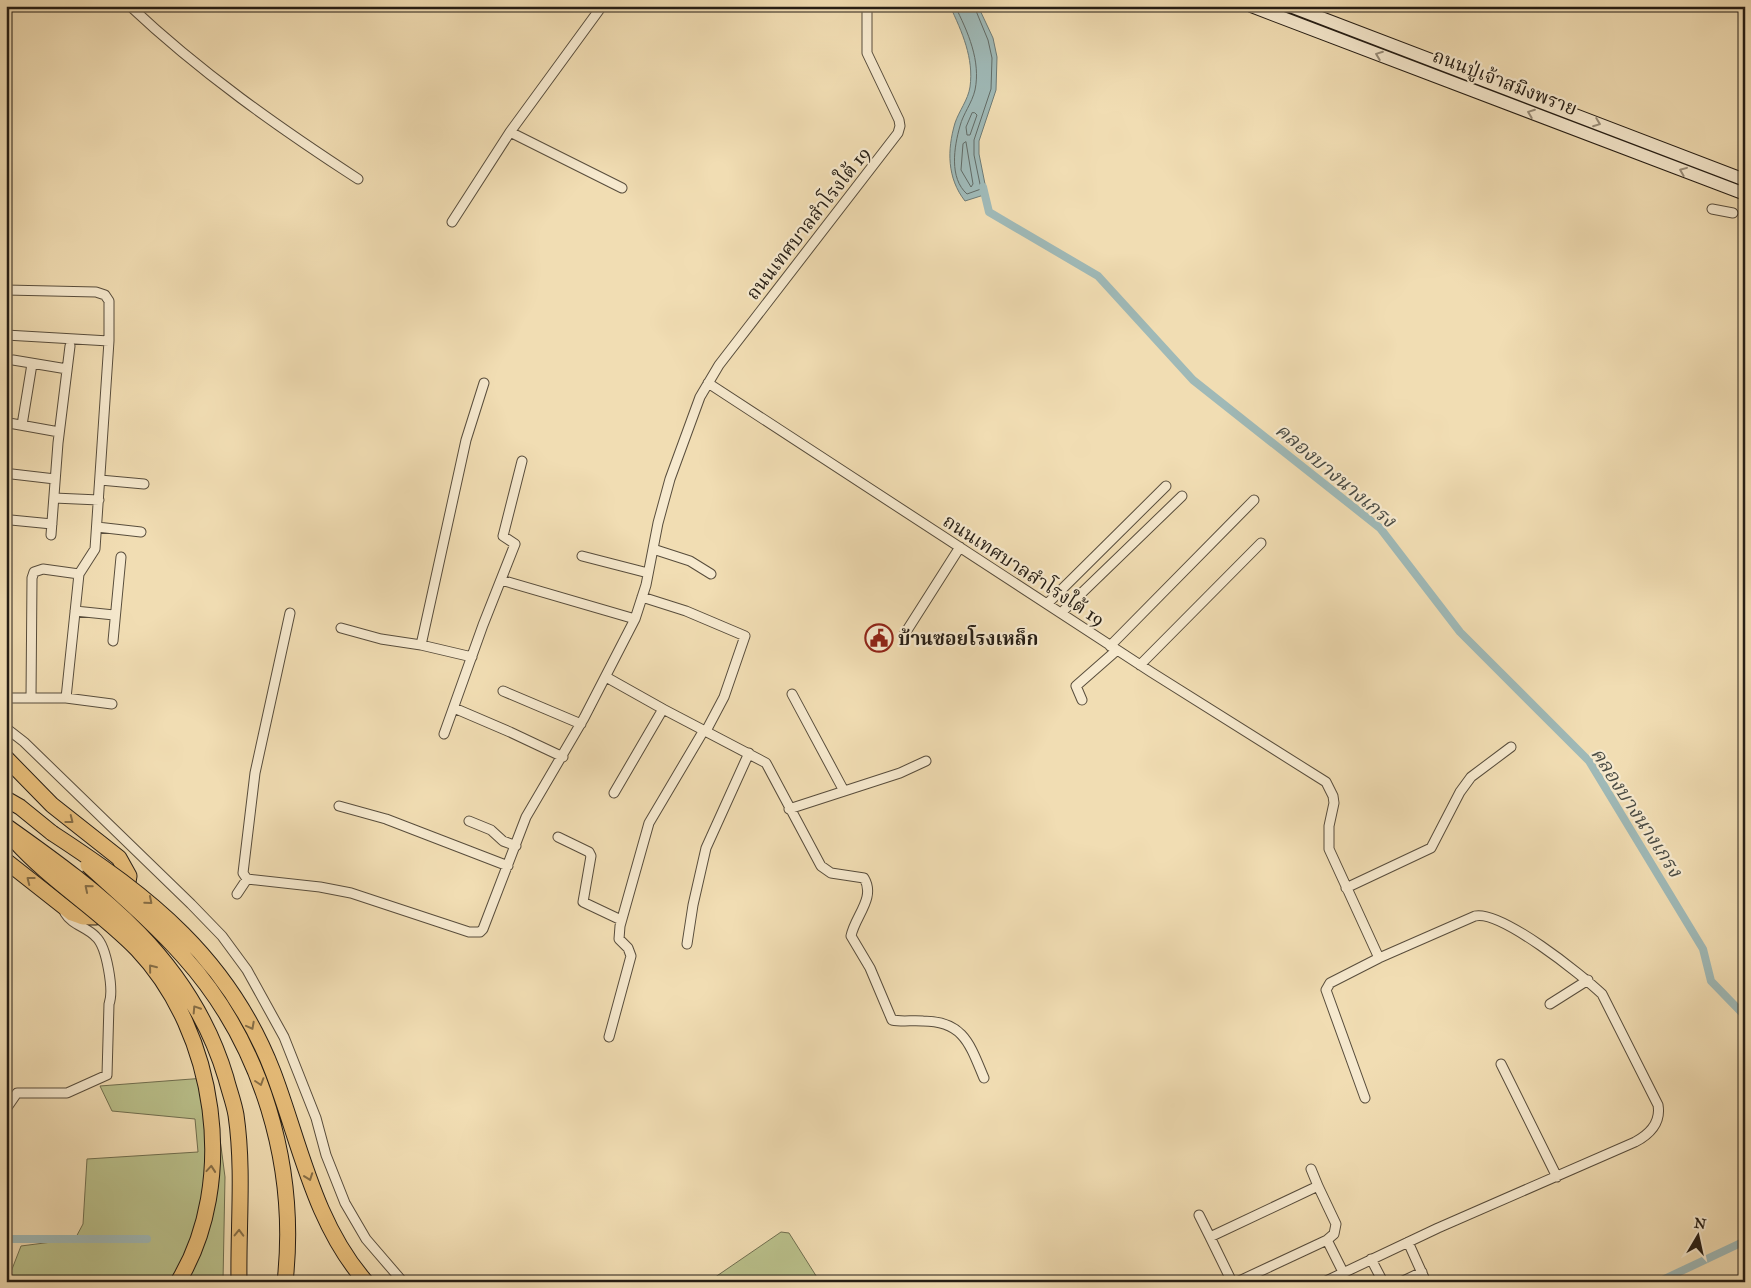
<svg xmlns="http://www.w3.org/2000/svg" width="1751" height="1288" font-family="'IM FELL Great Primer','Noto Serif Thai',serif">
<rect width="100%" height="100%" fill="#f1ddb3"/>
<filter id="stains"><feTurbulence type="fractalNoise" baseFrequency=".004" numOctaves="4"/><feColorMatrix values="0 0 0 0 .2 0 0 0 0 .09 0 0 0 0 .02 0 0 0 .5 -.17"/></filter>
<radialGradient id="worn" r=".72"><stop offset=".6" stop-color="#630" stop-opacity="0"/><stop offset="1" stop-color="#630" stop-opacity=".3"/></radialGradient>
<path fill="#bac18c" stroke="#706f50" d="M205,1078L220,1139L225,1177L223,1282H7L21,1246L75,1239L83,1224L87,1159L198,1152L195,1119L112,1111L100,1086Z
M781,1232L789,1233L820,1282H784L778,1277L768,1282H708Z"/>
<path fill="#9fb9b7" stroke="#6e7b76" d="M950,6H978L993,38L997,57L996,90L979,141V154L987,194L965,201C947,178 947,150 955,123C959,111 968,100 970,87C974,58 962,32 950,6Z"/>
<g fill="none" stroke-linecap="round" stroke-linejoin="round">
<path stroke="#626b66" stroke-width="1" d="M955,6C968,32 981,61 975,90C972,103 963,114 960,126C954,147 949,178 967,194L981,189L974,155V140L991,89L992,58L988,40L974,6
M975,113L977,115L970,135H967L966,127L972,113Z
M966,142L973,184L971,187L961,170L963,144Z"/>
<path stroke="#9fb9b7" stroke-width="8" d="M983,187L989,212L1098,276L1193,380L1380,528L1460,632L1589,761L1703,949L1711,981L1745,1016
M6,1239H147
M1658,1282L1745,1241"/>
<g stroke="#584d3c" stroke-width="11">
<path id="minor" d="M130,6C200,72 278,127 358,179
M510,132L622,188
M1712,209L1733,213
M452,222L510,132L602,6
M6,290L96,292L105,295L109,301V341L95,549L79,574L66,698
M6,335L109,341
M13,360L67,369
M708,383L1151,672L1326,782L1333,796L1334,803L1329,826V849L1379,958L1475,916C1501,910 1582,975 1602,994L1658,1105C1661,1122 1650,1134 1635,1142L1438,1228L1324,1282
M9,423L59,432
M22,425L32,364
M12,474L55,479
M100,480L144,484
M54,498L99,500
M11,520L52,524
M97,527L141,532
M51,535L58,443L70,346
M653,549L690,561L711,574
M582,556L648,573
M501,580L635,619
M642,597L686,611L745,636L724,697L706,731
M1047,604L1166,486
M75,611L114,615
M290,613L255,773L243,873L247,879L320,887L351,893L469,932H480L483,929L526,817L584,718L635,619L646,585L658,523L670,479L700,397L719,365L898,133L900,126L899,120L867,53V6
M1061,613L1182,496
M341,628L381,639L421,645
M904,635L960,547
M113,641L121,557
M1110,646L1254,500
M472,657L421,645L466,440L484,383
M1140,665L1261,543
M606,677L663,709L766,763L821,866L831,873L864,878C876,898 855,916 851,936L870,968L892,1020C902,1022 913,1020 923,1021C964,1021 970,1045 984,1078
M503,691L581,724
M792,694L844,791
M31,697L32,578L34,572L43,569L79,574
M6,698H66L112,704
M1082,700L1076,686L1117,650
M454,708L510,732L563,757
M6,728L24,742L191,904L222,936L247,970L284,1037L316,1118L326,1155L345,1203L366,1239L403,1282
M444,734L483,625L515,544L503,536L522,461
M614,793L663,709
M339,806L386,819L508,866
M789,809L900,773L926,761
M469,821L491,830L503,841L516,846
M558,837L589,852L591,856L583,902L621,920
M1346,888L1431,848L1460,792L1471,777L1511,747
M237,894L247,879
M687,944L693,905L706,848L749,753
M1550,1004L1588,980
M609,1037L631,956L628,948L619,939L620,926L649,823L704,730
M1501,1064L1557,1177
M1365,1098L1326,990L1330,983L1379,958
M6,1109L17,1093H67L107,1075L109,1004C114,991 107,947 96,937C87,927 72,925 65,913
M1311,1169L1318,1186
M1199,1215L1210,1237
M1327,1240L1343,1272
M1408,1242L1426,1282
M1371,1259L1383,1282
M1232,1282L1210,1237L1318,1186L1336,1224L1334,1234L1327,1240L1237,1282
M1401,1282L1422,1272"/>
</g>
<g stroke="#251d14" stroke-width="14">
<path id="secondary" d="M1251,6L1745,194
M1290,6L1745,180"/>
</g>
<g stroke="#251d14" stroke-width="17">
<path id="motorway" d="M6,758L52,805L119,858L129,876L128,882L96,917H83L72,913L6,861
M6,799L20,807L52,833"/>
</g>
<use href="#minor" stroke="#f6e9ce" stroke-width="9"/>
<use href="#secondary" stroke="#f6e9ce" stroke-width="12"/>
<use href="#motorway" stroke="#e8be7a" stroke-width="15"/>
<g stroke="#251d14" stroke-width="17" stroke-linecap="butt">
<path id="motorway-bridge" d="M6,826C102,894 191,960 226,1078C229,1090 234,1103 236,1115C244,1170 238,1226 239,1282
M52,833C150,897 229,958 273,1072C300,1143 314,1223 366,1282
M15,841C51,881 99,910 137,949C216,1032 239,1182 178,1282
M88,865C121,895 155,924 184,957C262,1044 298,1166 285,1282"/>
</g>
<use href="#motorway-bridge" stroke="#e8be7a" stroke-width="15"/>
</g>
<defs><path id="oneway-chevron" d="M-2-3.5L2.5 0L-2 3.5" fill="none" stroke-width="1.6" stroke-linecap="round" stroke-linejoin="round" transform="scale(1.25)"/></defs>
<g stroke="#988d7a">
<use href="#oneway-chevron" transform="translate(1379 55) rotate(-159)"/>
<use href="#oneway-chevron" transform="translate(1531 113) rotate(-159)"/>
<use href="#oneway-chevron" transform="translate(1597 123) rotate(21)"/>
<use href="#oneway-chevron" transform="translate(1683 171) rotate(-158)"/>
</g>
<g stroke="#866e47">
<use href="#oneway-chevron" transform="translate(70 820) rotate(38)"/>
<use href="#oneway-chevron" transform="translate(30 880) rotate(-142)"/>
<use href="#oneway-chevron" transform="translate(88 888) rotate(-140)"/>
<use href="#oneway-chevron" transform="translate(149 901) rotate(40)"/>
<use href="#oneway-chevron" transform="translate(152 968) rotate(-129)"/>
<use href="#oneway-chevron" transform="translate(196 1009) rotate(-123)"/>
<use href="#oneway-chevron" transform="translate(251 1026) rotate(62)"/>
<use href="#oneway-chevron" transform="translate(260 1082) rotate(72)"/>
<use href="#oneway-chevron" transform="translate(211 1169) rotate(-85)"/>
<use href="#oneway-chevron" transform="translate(309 1177) rotate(70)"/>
<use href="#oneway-chevron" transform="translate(239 1233) rotate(-89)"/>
</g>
<defs>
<g id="civic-ring" transform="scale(1.4375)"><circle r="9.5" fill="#f6e9ce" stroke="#8f2418" stroke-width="1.5"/><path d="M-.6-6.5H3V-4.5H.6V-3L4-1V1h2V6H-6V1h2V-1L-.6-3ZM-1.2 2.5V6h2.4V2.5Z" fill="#8f2418"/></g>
</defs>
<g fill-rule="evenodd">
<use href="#civic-ring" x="879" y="638"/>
</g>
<g text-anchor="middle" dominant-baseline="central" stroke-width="4.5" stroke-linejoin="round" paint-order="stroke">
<g font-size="19" fill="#251d14" stroke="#f6e9ce">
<text transform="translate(1505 82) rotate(21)">ถนนปู่เจ้าสมิงพราย</text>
<text transform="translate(808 223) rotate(-52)">ถนนเทศบาลสำโรงใต้ 19</text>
<text transform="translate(1024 570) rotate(33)">ถนนเทศบาลสำโรงใต้ 19</text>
</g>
<g font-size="19" font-weight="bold" fill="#251d14" stroke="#f6e9ce" text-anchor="start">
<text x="898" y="638">บ้านซอยโรงเหล็ก</text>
</g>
<g font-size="20" font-style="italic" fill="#4a4c45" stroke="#f6e9ce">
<text transform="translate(1336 475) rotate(40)">คลองบางนางเกรง</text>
<text transform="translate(1637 812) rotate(57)">คลองบางนางเกรง</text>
</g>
</g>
<rect width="1751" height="1288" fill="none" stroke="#f1ddb3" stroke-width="25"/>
<rect x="8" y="8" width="1736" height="1273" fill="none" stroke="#251d14" stroke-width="2.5"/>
<rect x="12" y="12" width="1726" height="1263" fill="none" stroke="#251d14"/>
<g transform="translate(1698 1236) rotate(9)" stroke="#f6e9ce" stroke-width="4" paint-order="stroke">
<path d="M0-4L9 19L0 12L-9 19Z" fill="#251d14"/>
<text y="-8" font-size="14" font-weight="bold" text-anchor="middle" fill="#251d14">N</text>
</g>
<rect width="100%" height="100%" filter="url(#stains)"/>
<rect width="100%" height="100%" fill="url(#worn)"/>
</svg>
